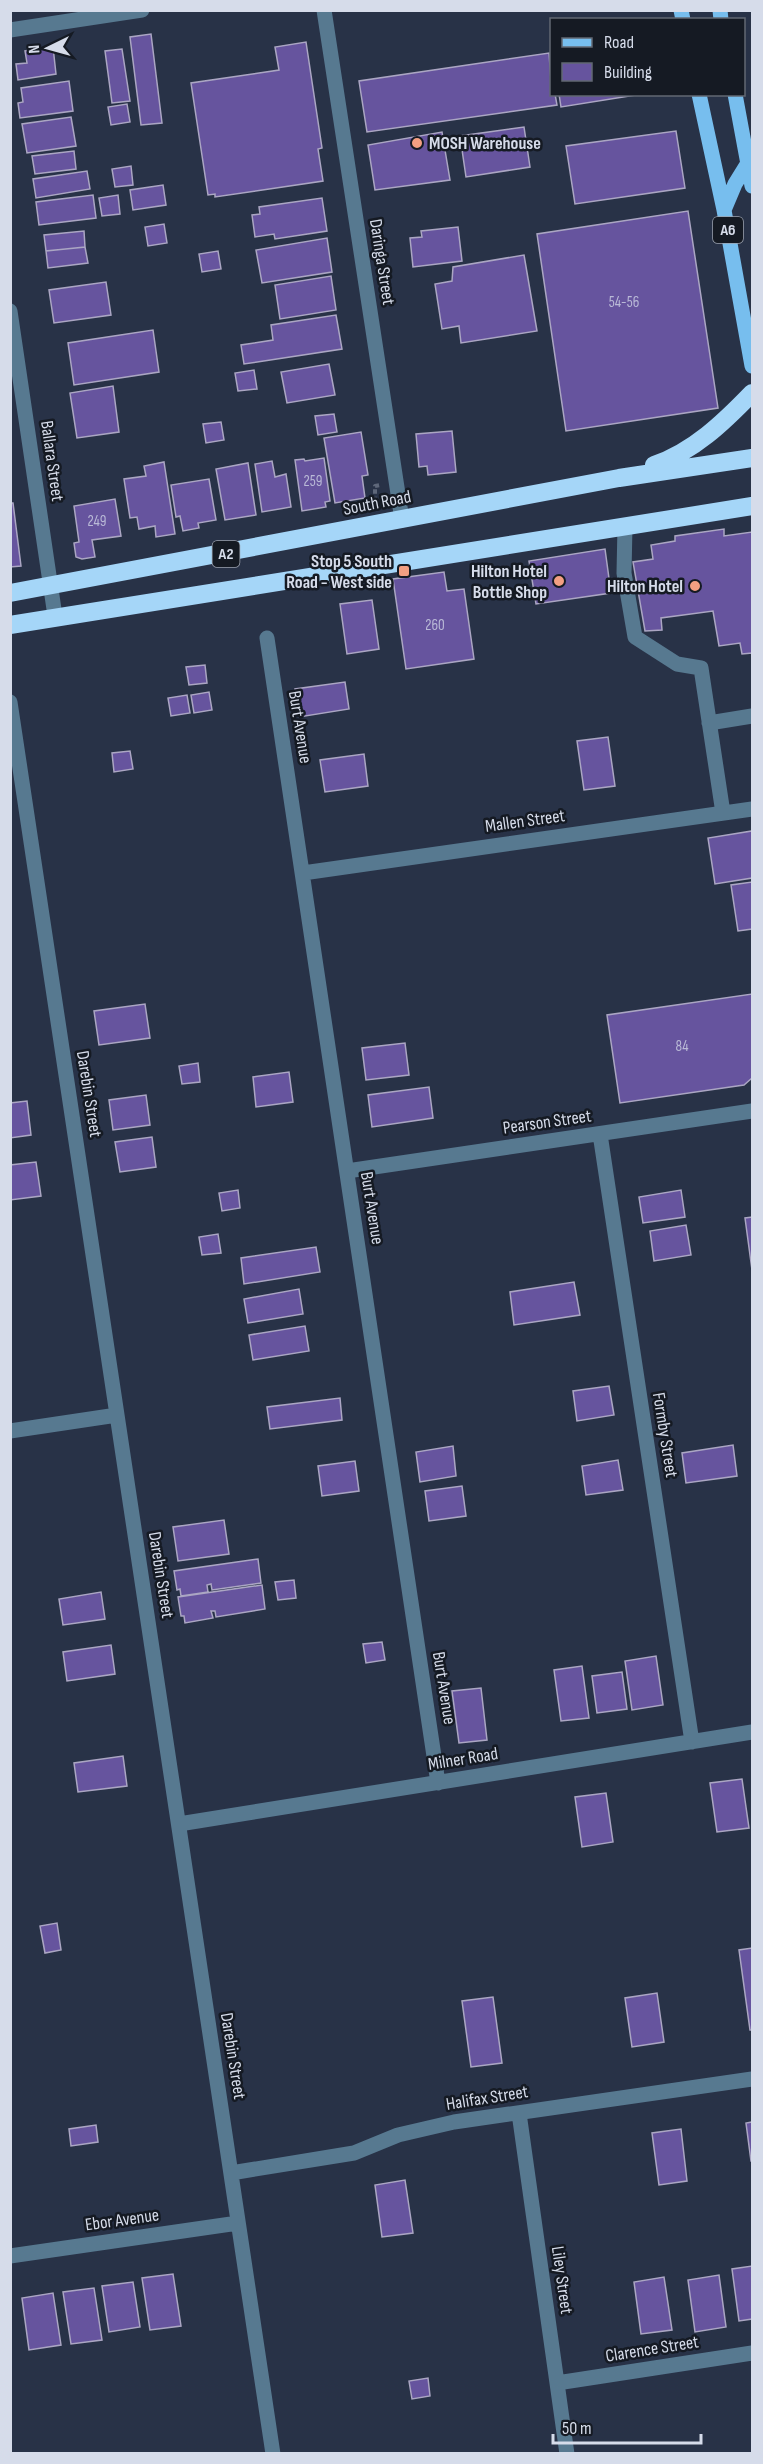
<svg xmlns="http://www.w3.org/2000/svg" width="763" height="2464" font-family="'Sofia Sans Condensed',sans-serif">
<rect width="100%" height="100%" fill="#283247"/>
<path fill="#66549e" stroke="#aba6c3" stroke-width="1.5" d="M151,34L162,123L141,125L130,37Z
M306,42L322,148L318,149L323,181L215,197V194L208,195L191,83L279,70L275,47Z
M53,47L56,74L18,80L16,64L27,63L25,51Z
M122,49L130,101L112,103L105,51Z
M549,53L552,94H555L557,105L367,132L359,81Z
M69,81L73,111L20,118L18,103L23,102L21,88Z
M559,94H642L561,107Z
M127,104L130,122L111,125L108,107Z
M71,117L76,146L27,153L22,124Z
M524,127L530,167L466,177L460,136Z
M676,131L685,188L575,204L566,146Z
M442,132L450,180L375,190L368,145Z
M74,151L76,169L35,174L32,156Z
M131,166L133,185L115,187L112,169Z
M87,171L90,189L36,198L33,179Z
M163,185L166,205L133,210L130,190Z
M93,195L96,218L39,225L36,202Z
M118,195L120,214L102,216L99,198Z
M322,198L327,231L275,239L274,234L255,237L252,215L260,214L259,207Z
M688,211L718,408L566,431L537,234Z
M164,224L167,243L148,246L145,227Z
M458,227L462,261L413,267L410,238L422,237L421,231Z
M84,231L85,247L46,251L44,235Z
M327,238L332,272L262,283L256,250Z
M85,247L88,263L48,268L46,251Z
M218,251L221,269L202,272L199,254Z
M524,255L537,331L461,343L459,326L442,329L435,284L452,281L453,267Z
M331,276L336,310L280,319L275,285Z
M106,282L111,315L54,323L49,290Z
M336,315L342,349L244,364L241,345L273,340L271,325Z
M153,330L159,372L74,385L68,343Z
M329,364L335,395L287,403L281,372Z
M254,370L257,389L238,391L235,373Z
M113,386L119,432L77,438L70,393Z
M334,414L337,432L318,435L315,416Z
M221,422L224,440L206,443L203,424Z
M452,431L456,472L428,475L427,466L419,467L416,434Z
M361,432L368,475L362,476L365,498L335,503L324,438Z
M324,458L330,501L325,502L326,507L302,511L295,460L304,459L305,461Z
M272,461L275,477L286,474L291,507L262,512L255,464Z
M164,462L175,534L156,537L155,526L139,529L137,517L130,518L124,479L146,476L144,466Z
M248,463L256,515L225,520L216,469Z
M209,479L216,520L198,523L199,528L183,531L180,516L176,517L171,485Z
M115,499L121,536L92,540L95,557L82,559L76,557L74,543L79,542L74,506Z
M10,503H13L21,566L10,567Z
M724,529V536L752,532V653L742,654L740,643L719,646L713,611L661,618L662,630L645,631L633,562L653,559L651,545L675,541V536Z
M605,549L611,593L536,604L529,561Z
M444,572L447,591L464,589L474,659L406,669L393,579Z
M372,600L379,649L347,654L340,604Z
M205,665L207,683L189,685L186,667Z
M345,682L349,709L299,717L295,689Z
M209,692L212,710L194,713L191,695Z
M187,695L190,713L171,716L168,698Z
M608,737L615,786L584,790L577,741Z
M130,751L133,769L114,772L112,753Z
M364,754L368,786L325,792L320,760Z
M752,831V878L715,884L708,838Z
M752,882V929L738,931L731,885Z
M752,994V1078L744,1085L620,1103L607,1015Z
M145,1004L150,1038L99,1045L94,1011Z
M405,1043L409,1075L366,1080L362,1048Z
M198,1063L200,1082L182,1084L179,1066Z
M289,1072L293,1102L256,1107L253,1077Z
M429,1087L433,1118L372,1127L368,1095Z
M146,1095L150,1125L113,1130L109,1100Z
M27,1101L31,1135L10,1138V1103Z
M152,1137L156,1167L120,1172L115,1142Z
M36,1162L41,1196L10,1200V1165Z
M238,1190L240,1208L222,1211L219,1193Z
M681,1190L685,1217L643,1223L639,1197Z
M752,1217V1270L745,1218Z
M686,1225L691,1255L654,1261L650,1231Z
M218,1234L221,1253L202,1255L199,1237Z
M316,1247L320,1272L244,1284L241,1258Z
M574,1282L580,1315L514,1325L510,1292Z
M299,1289L303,1314L248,1323L244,1299Z
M305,1326L309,1351L253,1360L249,1335Z
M609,1386L614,1415L577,1421L573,1391Z
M340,1398L342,1420L270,1429L267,1407Z
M733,1445L737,1476L686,1483L682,1453Z
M453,1446L456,1476L420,1482L416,1452Z
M618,1460L623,1490L586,1495L582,1466Z
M355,1461L359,1491L322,1496L318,1466Z
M462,1486L466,1516L429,1521L425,1491Z
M224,1520L229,1554L178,1561L173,1527Z
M258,1559L261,1583L212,1590L211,1584L207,1585L208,1592L181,1596L180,1589L177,1590L174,1571Z
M294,1580L296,1598L278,1600L275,1582Z
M262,1585L265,1609L216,1617L215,1611H211L213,1618L185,1623L184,1616H181L178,1597Z
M101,1592L105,1619L63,1625L59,1599Z
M382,1642L385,1660L366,1663L363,1644Z
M111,1645L115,1674L67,1681L63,1652Z
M656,1656L663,1705L632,1710L625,1661Z
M582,1666L589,1718L561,1721L554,1670Z
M622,1672L627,1709L597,1713L592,1676Z
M481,1688L487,1740L459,1743L452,1691Z
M123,1756L127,1786L78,1792L74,1763Z
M742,1779L749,1828L717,1832L710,1783Z
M606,1793L613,1842L582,1847L575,1797Z
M57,1923L61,1950L45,1953L40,1926Z
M752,1948V2030H750L739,1950Z
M657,1993L664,2042L632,2047L625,1998Z
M493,1997L502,2063L471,2067L462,2001Z
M752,2122V2161H751L746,2123Z
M96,2125L98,2142L71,2146L69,2129Z
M681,2129L687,2181L659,2185L652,2133Z
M405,2180L413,2233L382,2237L375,2185Z
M752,2266V2319L739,2321L732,2269Z
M173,2274L181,2326L150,2330L142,2278Z
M719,2275L726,2327L695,2332L688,2280Z
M664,2277L672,2330L641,2334L634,2282Z
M133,2282L140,2327L109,2332L102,2286Z
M94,2288L102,2340L71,2344L63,2292Z
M53,2293L61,2345L29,2350L22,2298Z
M428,2378L430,2396L412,2399L409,2381Z"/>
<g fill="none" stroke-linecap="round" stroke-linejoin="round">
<path stroke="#5e677a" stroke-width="4" stroke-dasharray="4.5 3" stroke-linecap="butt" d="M369,507L375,498V486L380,485"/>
<path stroke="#577990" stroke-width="15" d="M324,10L402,520
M10,30L142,10
M10,311L55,616
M625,526L624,573L635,637L677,664L701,668L723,813
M267,638L438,1783
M10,702L273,2454
M709,723L752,716
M303,873L752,809
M600,1134L692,1742
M347,1171L752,1111
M10,1431L117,1415
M179,1824L752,1732
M519,2113L567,2454
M231,2173L354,2153L398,2135L454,2122L752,2079
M10,2256L238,2223
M557,2383L752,2353"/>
<path stroke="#77beee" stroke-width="15" d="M681,10L683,20
M720,10L721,20
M699,94L724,210L752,366
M735,94L752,186
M724,210L735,184L748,163"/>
<path stroke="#a5d6f8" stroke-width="18" d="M654,465C693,452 724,422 752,393
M10,593L619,478L752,458
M10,625L752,506"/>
</g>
<g fill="#f39f82" stroke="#151a23" stroke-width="2">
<circle cx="417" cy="143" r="6"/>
<rect x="398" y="565" width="12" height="12" rx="3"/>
<circle cx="559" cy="581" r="6"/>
<circle cx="695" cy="586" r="6"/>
</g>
<g text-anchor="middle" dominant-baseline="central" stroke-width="5" stroke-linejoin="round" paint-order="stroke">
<g font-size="15" fill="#babad7">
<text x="624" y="302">54-56</text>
<text x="313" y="481">259</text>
<text x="97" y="521">249</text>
<text x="435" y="625">260</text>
<text x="682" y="1046">84</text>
</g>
<g fill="#151a23" stroke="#9ca2ae" stroke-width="1.5">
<rect x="713" y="217" width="30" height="26" rx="4.5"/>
<rect x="212.5" y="541" width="27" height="26" rx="4.5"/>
</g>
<g font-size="16" font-weight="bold" fill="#d6dcea">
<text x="728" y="230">A6</text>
<text x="226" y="554">A2</text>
</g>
<g font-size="18" font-weight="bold" fill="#d6dcea" stroke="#151a23" text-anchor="end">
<text x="429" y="143" text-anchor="start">MOSH Warehouse</text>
<text x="392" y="561">Stop 5 South<tspan x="392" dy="21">Road - West side</tspan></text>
<text x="547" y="571">Hilton Hotel<tspan x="547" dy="21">Bottle Shop</tspan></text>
<text x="683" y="586">Hilton Hotel</text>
</g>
<g font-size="18" fill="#d6dcea" stroke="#151a23">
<text transform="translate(382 262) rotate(81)">Daringa Street</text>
<text transform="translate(52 461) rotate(82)">Ballara Street</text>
<text transform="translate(377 503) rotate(-11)">South Road</text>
<text transform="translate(300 727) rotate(81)">Burt Avenue</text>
<text transform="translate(525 821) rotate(-8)">Mallen Street</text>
<text transform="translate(89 1094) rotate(81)">Darebin Street</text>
<text transform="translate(547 1122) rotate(-8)">Pearson Street</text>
<text transform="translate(372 1208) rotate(81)">Burt Avenue</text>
<text transform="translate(665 1435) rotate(81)">Formby Street</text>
<text transform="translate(161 1575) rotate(81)">Darebin Street</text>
<text transform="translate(444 1688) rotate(81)">Burt Avenue</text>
<text transform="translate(463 1759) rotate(-9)">Milner Road</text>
<text transform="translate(233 2056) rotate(81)">Darebin Street</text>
<text transform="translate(487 2098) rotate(-9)">Halifax Street</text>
<text transform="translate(122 2220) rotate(-8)">Ebor Avenue</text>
<text transform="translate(562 2280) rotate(82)">Liley Street</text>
<text transform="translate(652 2349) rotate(-9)">Clarence Street</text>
</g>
</g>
<rect width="763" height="2464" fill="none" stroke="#d6dcea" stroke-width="24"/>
<rect x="550" y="18" width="195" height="78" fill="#151a23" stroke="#626873" stroke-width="1.5"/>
<rect x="562" y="38" width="30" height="9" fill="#77beee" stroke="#626873" stroke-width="1.5"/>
<text x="604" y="48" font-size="18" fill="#d6dcea">Road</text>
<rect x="562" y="63" width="30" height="18" fill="#66549e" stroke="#626873" stroke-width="1.5"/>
<text x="604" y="78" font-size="18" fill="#d6dcea">Building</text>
<g transform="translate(48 48) rotate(265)" stroke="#151a23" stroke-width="4.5" paint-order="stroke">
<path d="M0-4.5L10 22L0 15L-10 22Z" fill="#d6dcea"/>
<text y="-9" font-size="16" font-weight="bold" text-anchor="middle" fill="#d6dcea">N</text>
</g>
<path d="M553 2434v9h148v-9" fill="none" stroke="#d6dcea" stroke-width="3"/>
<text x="562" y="2434" font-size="18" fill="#d6dcea" stroke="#151a23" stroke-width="4.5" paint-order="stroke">50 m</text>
</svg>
